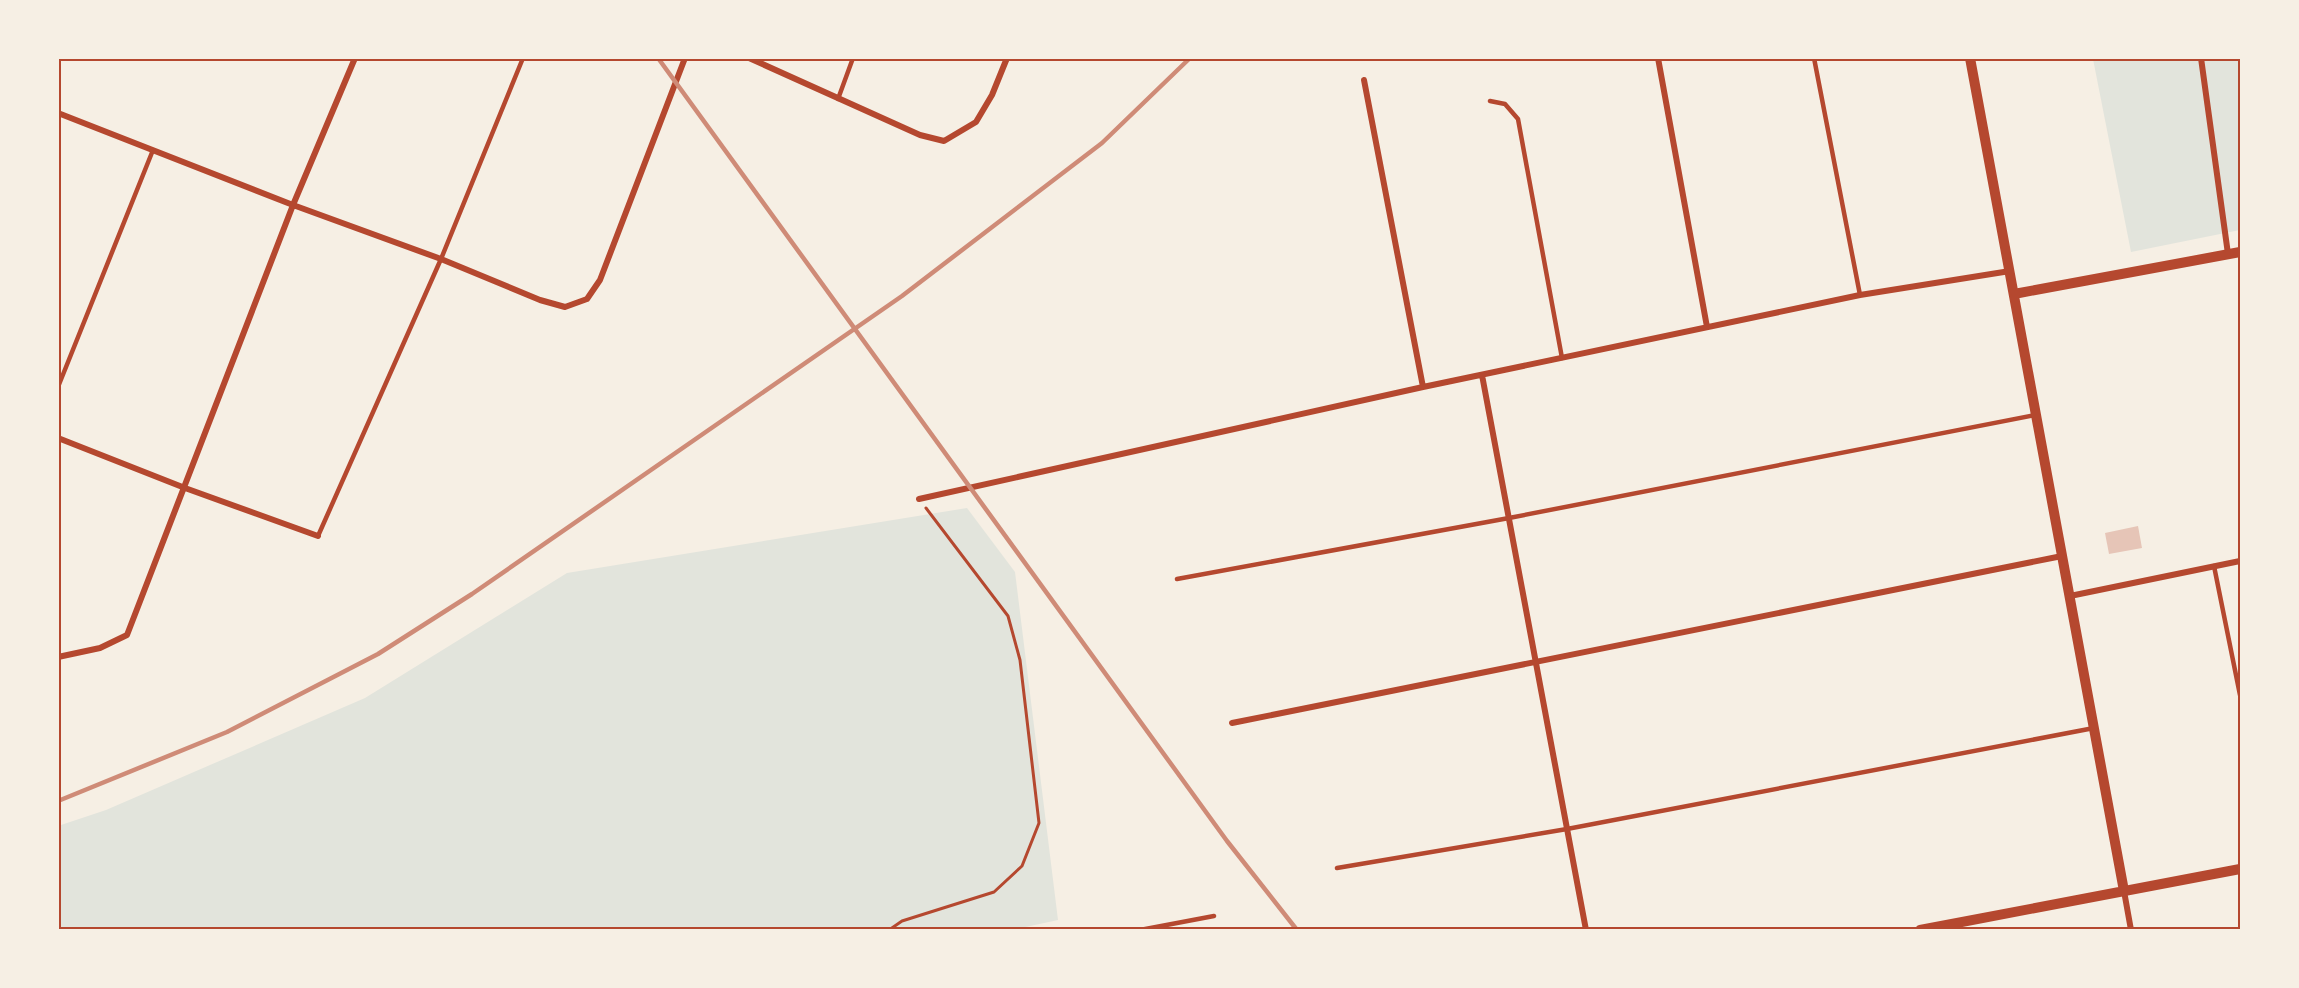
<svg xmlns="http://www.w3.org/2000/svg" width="2299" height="988" font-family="Barlow,sans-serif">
<rect width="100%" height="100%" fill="#f6efe4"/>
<path fill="#e2e4dc" d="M2093,59H2240V230L2131,252Z
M967,508L1015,572L1058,920L1011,930L59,929L58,826L106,810L365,698L567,573Z"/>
<path fill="#e6c5b7" d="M2138,526L2142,548L2109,554L2105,533Z"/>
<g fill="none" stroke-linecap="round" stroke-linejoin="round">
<path stroke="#b5482f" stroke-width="3" d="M889,930L902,921L994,892L1022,866L1039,823L1020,660L1008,616L926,508"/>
<path stroke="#b5482f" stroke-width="4.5" d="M1814,58L1860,295
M838,99L853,58
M1490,101L1505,104L1518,119L1562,358
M58,387L153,150
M318,536L441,259L523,58
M2214,566L2240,695
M1177,579L1509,518L2035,415
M1337,868L1567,829L2094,728
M1140,930L1214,916"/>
<path stroke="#b5482f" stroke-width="6" d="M749,58L920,135L944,141L976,122L992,95L1007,58
M1658,58L1707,327
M2201,58L2228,254
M1364,80L1423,387
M58,113L293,205L441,259L540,300L565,307L587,299L600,280L685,58
M1482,375L1586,930
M58,438L185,488L318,536
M919,499L1423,387L1860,295L2010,271
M2070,596L2240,561
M58,657L100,648L127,635L293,205L355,58
M1232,723L2062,556
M2124,891L2131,930"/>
<path stroke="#b5482f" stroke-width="10" d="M1970,58L2124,891
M2014,294L2240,252
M1920,930L2240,869"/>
<path stroke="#cf8b77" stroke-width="4.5" d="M658,58L1227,841L1297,930
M58,801L227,732L378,654L472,594L902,296L1102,143L1190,58"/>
</g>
<rect width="2299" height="988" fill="none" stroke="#f6efe4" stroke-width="120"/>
<rect x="60" y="60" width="2179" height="868" fill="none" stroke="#b5482f" stroke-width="2"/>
</svg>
